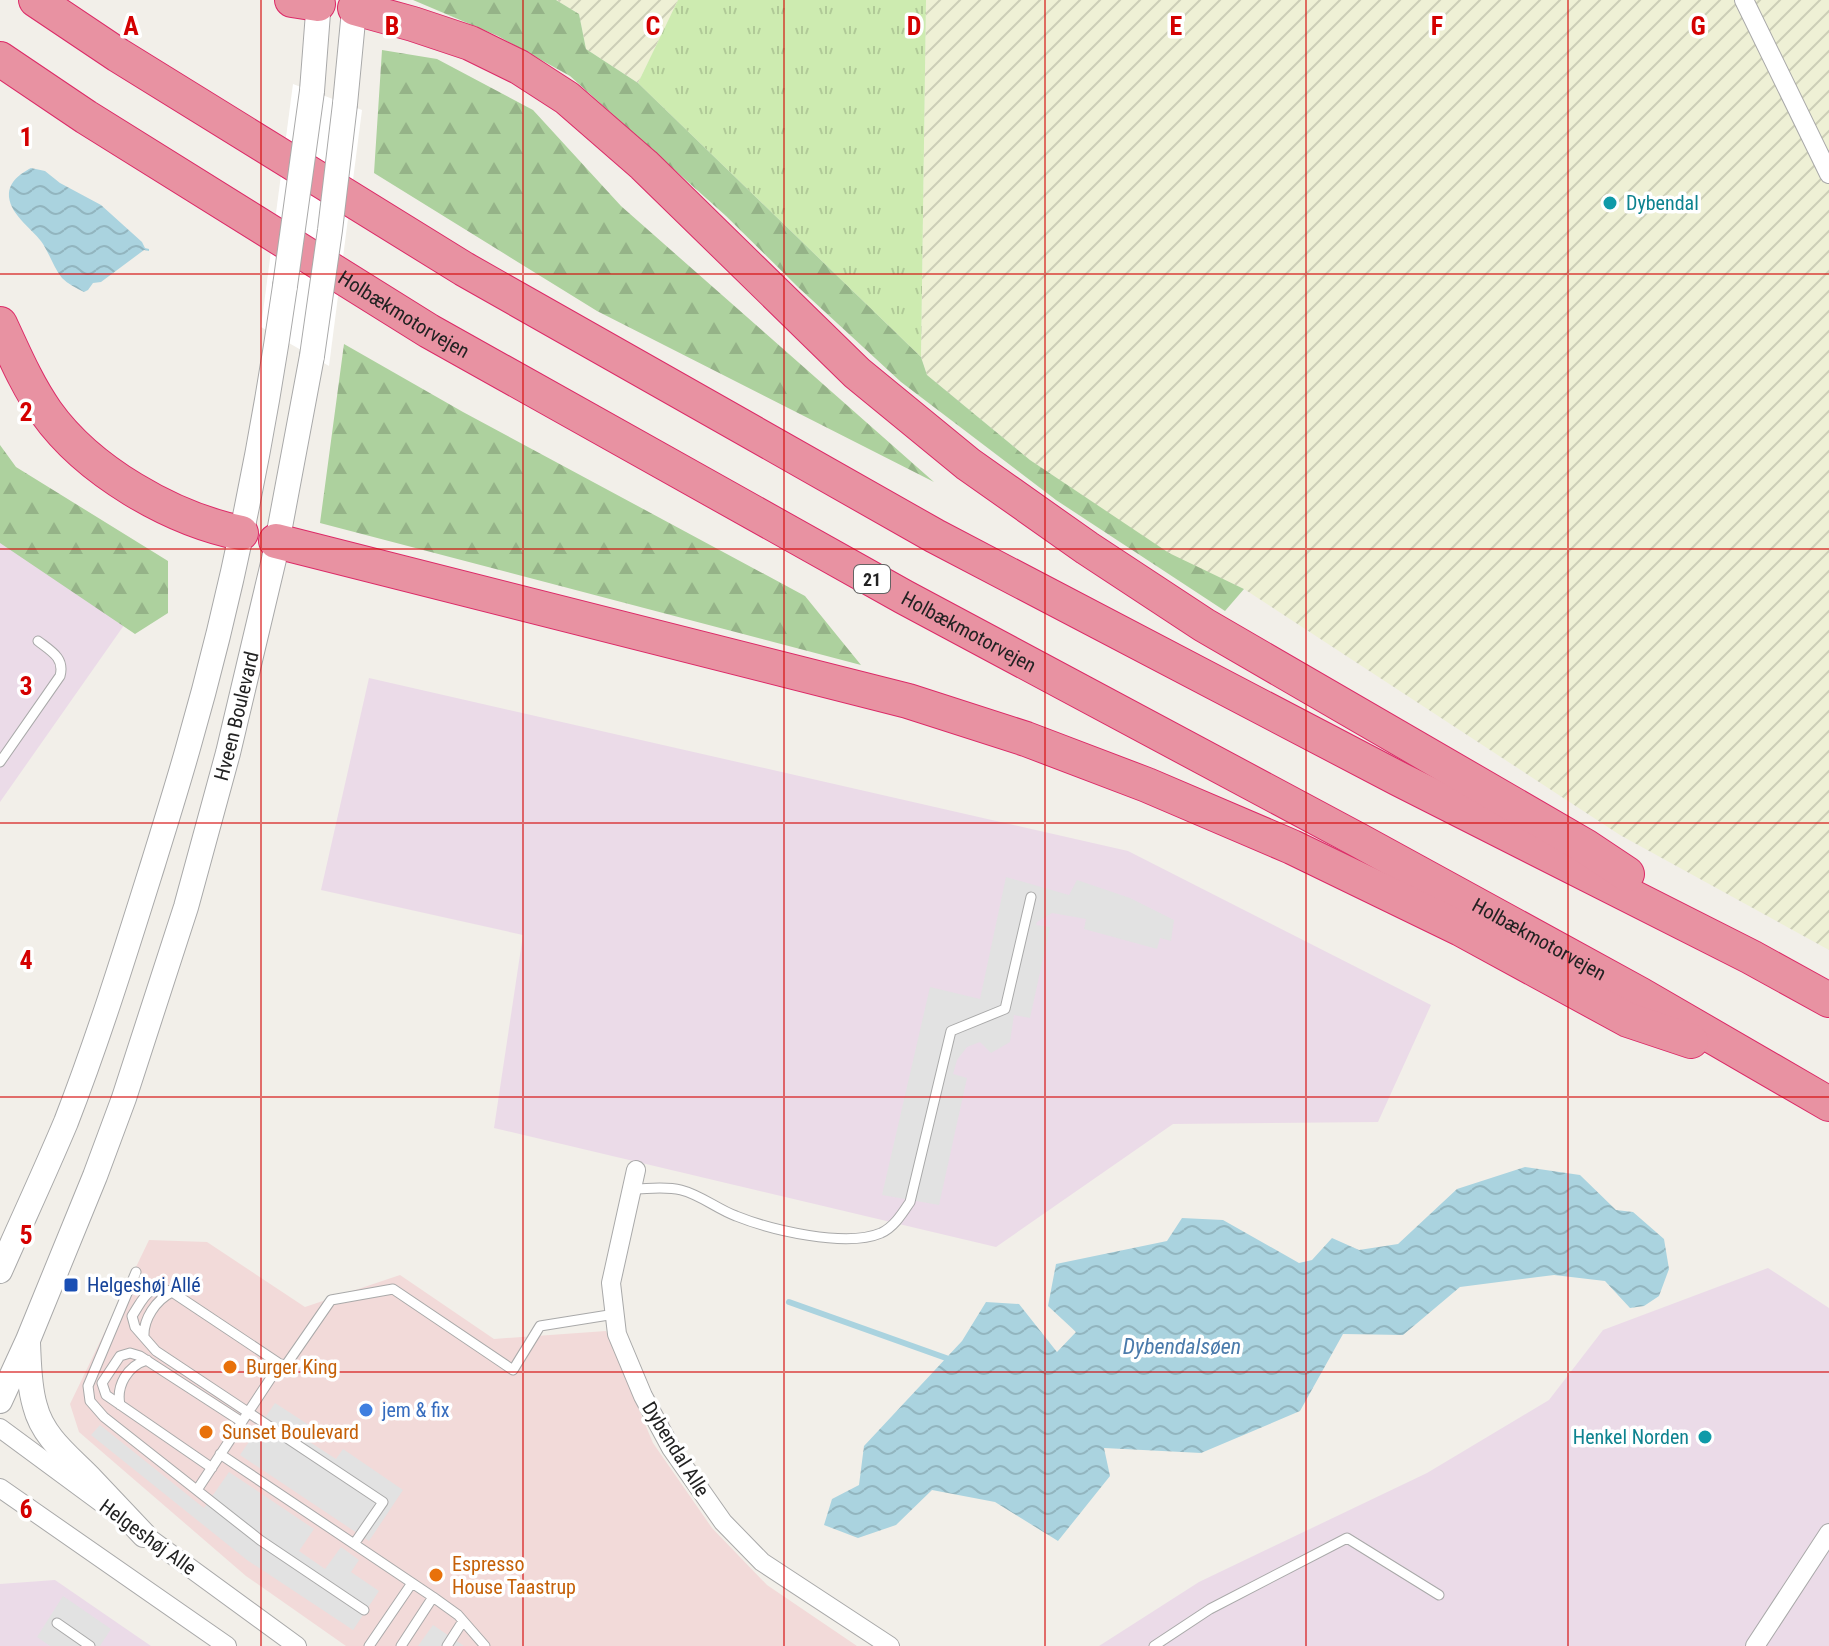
<svg xmlns="http://www.w3.org/2000/svg" width="1829" height="1646" font-family="'Roboto Condensed',sans-serif">
<defs>
<pattern id="farmland-furrows" width="10" height="10" patternUnits="userSpaceOnUse" patternTransform="scale(2)"><rect width="10" height="10" fill="#eef0d5"/><path d="M-1 1l2-2M0 10L10 0M9 11l2-2" fill="none" stroke="#ccceb7"/></pattern>
<pattern id="grass-tufts" width="24" height="20" patternUnits="userSpaceOnUse" patternTransform="scale(2)"><rect width="24" height="20" fill="#cdebb0"/><path d="M3 7l-1-3M5 7V3M7 7l1-3M15 17l-1-3M17 17v-4M19 17l1-3" fill="none" stroke="#b0c997"/></pattern>
<pattern id="forest-firs" width="22" height="20" patternUnits="userSpaceOnUse" patternTransform="scale(2)"><rect width="22" height="20" fill="#add19e"/><path d="M5 1l3.5 6h-7zM16 11l3.5 6h-7z" fill="#95b388"/></pattern>
<pattern id="water-waves" width="16" height="10" patternUnits="userSpaceOnUse" patternTransform="scale(2)"><rect width="16" height="10" fill="#aad3df"/><path d="M0 5q4-4 8 0t8 0" fill="none" stroke="#92b5bf"/></pattern>
</defs>
<rect width="100%" height="100%" fill="#f2efe9"/>
<path fill="#f2dad9" d="M149,1240L207,1242L305,1307L400,1275L494,1339L606,1331L653,1443L712,1528L767,1585L857,1646H346L246,1576L79,1432L70,1404Z"/>
<path fill="#ebdbe8" d="M0,515L134,611L0,802Z
M369,678L1128,851L1431,1005L1378,1122L1173,1124L996,1247L494,1128L523,935L321,890Z
M1768,1268L1829,1308V1646H1099L1199,1582L1427,1473L1549,1400L1603,1330Z
M55,1580L151,1646H0V1584Z"/>
<path fill="url(#farmland-furrows)" d="M556,0H678L638,83L586,49L579,14Z
M926,0H1829V950L1620,835L1244,589L1169,554L1030,460L927,375L921,357Z"/>
<path fill="url(#grass-tufts)" d="M678,0H926L921,357L638,83Z"/>
<path fill="url(#forest-firs)" d="M413,0H556L579,14L586,49L638,83L921,357L927,375L1030,460L1169,553L1244,589L1225,611L1056,500L901,382L799,288L726,216L570,76L498,36Z
M382,50L437,59L533,110L621,206L934,482L597,311L374,173Z
M344,344L463,412L805,596L861,665L320,523Z
M0,445L16,467L168,561V613L135,634L0,543Z"/>
<path fill="#e2e2e2" d="M1006,877L1069,895L1077,880L1130,898L1174,920L1171,941L1160,938L1157,949L1084,929L1086,919L1052,913L1037,922L1036,925L1050,927L1030,1018L1014,1015L1010,1042L991,1053L980,1042L967,1047L957,1060L953,1074L967,1078L939,1205L882,1195L930,987L980,999Z
M275,1403L309,1425L302,1437L336,1459L343,1449L403,1490L369,1541L240,1455Z
M100,1425L204,1508L229,1472L314,1529L299,1551L325,1569L341,1547L359,1560L351,1572L379,1591L353,1630L247,1560L91,1435Z
M63,1596L111,1629L100,1646H50L37,1637Z
M433,1625L464,1646H418Z"/>
<path fill="url(#water-waves)" d="M31,168L45,171L60,183L101,205L142,242L145,248L149,249V251L144,250L101,282L93,283L88,290L84,292C76,288 68,284 62,278C54,268 50,255 43,244C34,230 11,216 9,197C8,182 20,174 31,168Z
M1525,1167L1580,1175L1616,1210L1633,1212L1664,1239L1669,1269L1659,1296L1644,1306L1630,1308L1605,1281L1554,1275L1460,1287L1403,1335L1343,1334L1300,1411L1201,1453L1104,1448L1110,1476L1058,1541L995,1502L932,1490L896,1525L858,1538L824,1525L832,1499L859,1485L864,1446L962,1341L986,1302L1019,1304L1057,1352L1076,1332L1048,1306L1056,1264L1167,1241L1182,1218L1223,1220L1299,1263L1312,1260L1332,1238L1359,1250L1398,1244L1457,1189Z"/>
<path fill="#fff" d="M293,84L362,110L329,366L261,327Z"/>
<g fill="none" stroke-linecap="round" stroke-linejoin="round">
<path stroke="#aad3df" stroke-width="6" d="M789,1302L946,1358"/>
<g stroke="#a9a9a9" stroke-width="11">
<path id="service" d="M0,762L60,676C65,658 51,651 38,641
M632,1189C648,1189 665,1186 681,1190C701,1195 717,1209 736,1216C771,1230 846,1248 881,1233C894,1227 902,1214 910,1202L951,1031L1005,1009L1031,897
M136,1272L88,1386L90,1401L104,1417L260,1540L364,1610
M144,1337C143,1319 156,1300 172,1292
M280,1364L172,1292C148,1282 144,1298 132,1316L135,1327L156,1351L383,1502L354,1544
M120,1405C116,1386 127,1366 147,1360
M220,1454L433,1597L458,1615L485,1646
M212,1468L106,1395L102,1383L120,1356L130,1353L140,1356L242,1422
M197,1490L280,1364L286,1365L331,1300L393,1289L513,1370L540,1326L615,1314
M57,1623L90,1646
M369,1646L412,1583
M401,1646L433,1597
M447,1646L463,1621
M1154,1646L1210,1609L1347,1538L1439,1595"/>
</g>
<g stroke="#a9a9a9" stroke-width="20">
<path id="minor" d="M1744,0L1829,174
M636,1170L611,1283L617,1334L643,1396L671,1448L723,1522L762,1562L890,1646
M0,1428L107,1507
M0,1488L227,1646
M134,1527L297,1646
M1755,1646L1829,1533"/>
</g>
<g stroke="#a9a9a9" stroke-width="26">
<g id="tertiary">
<path d="M312,91L319,0"/>
<path d="M345,104L355,0"/>
<path d="M0,1271C22,1221 45,1172 66,1122C99,1037 126,950 153,864C165,825 177,787 188,748C231,599 263,440 285,286"/>
<path d="M28,1343C29,1364 29,1386 35,1406C43,1438 70,1457 92,1480C109,1498 126,1516 144,1535"/>
<path id="s1" d="M0,1401L28,1340L95,1176L124,1098L186,907L228,753L274,559L312,356"/>
</g>
</g>
<g stroke="#dc2a67" stroke-width="36">
<g id="motorway">
<path d="M36,0L118,55L464,269L935,536L1399,779L1751,957L1829,1000"/>
<path d="M292,0L318,4"/>
<path d="M355,8L413,24L470,43L519,67L567,98L644,165L857,373L968,464L1087,548L1204,625L1585,846L1627,874"/>
<path id="s2" d="M0,59L86,117L429,331L904,597L1360,841L1641,995L1829,1104"/>
<path d="M0,324C14,354 27,385 46,412C88,471 171,519 241,533"/>
<path d="M276,541L908,701L1026,739L1147,785L1292,847L1461,929L1628,1020L1691,1041"/>
</g>
</g>
<use href="#service" stroke="#fff" stroke-width="9"/>
<use href="#minor" stroke="#fff" stroke-width="18"/>
<use href="#tertiary" stroke="#fff" stroke-width="24"/>
<use href="#motorway" stroke="#e892a2" stroke-width="34"/>
<g stroke="#a9a9a9" stroke-width="26" stroke-linecap="butt">
<path id="tertiary-bridge" d="M285,286L312,91
M312,356L330,230L345,104"/>
</g>
<use href="#tertiary-bridge" stroke="#fff" stroke-width="24"/>
</g>
<path fill="none" stroke="#d40000" stroke-width="2" stroke-opacity="0.55" d="M261,0V1646M523,0V1646M784,0V1646M1045,0V1646M1306,0V1646M1568,0V1646M0,274H1829M0,549H1829M0,823H1829M0,1097H1829M0,1372H1829"/>
<g fill="#0f9aa8" stroke="#fff" stroke-width="3">
<circle cx="1610" cy="203" r="8"/>
<circle cx="1705" cy="1437" r="8"/>
</g>
<rect fill="#1a4fb4" stroke="#fff" stroke-width="3" x="63" y="1277" width="16" height="16" rx="4"/>
<g fill="#e8710a" stroke="#fff" stroke-width="3">
<circle cx="230" cy="1367" r="8"/>
<circle cx="206" cy="1432" r="8"/>
<circle cx="436" cy="1575" r="8"/>
</g>
<circle fill="#3f7fe0" stroke="#fff" stroke-width="3" cx="366" cy="1410" r="8"/>
<g text-anchor="middle" dominant-baseline="central" stroke-width="7" stroke-linejoin="round" paint-order="stroke">
<rect fill="#fff" stroke="#646464" stroke-width="2" x="854" y="565" width="36" height="28" rx="6"/>
<g font-size="18" font-weight="bold" fill="#222">
<text x="872" y="579">21</text>
</g>
<g font-size="20" fill="#0d838f" stroke="#fff" text-anchor="start">
<text x="1626" y="203">Dybendal</text>
<text x="1689" y="1437" text-anchor="end">Henkel Norden</text>
</g>
<g font-size="20" fill="#222" stroke="#fff">
<text stroke="none"><textPath href="#s2" startOffset="478">Holbækmotorvejen</textPath></text>
<text stroke="none"><textPath href="#s2" startOffset="1126">Holbækmotorvejen</textPath></text>
<text stroke="none"><textPath href="#s1" startOffset="726">Hveen Boulevard</textPath></text>
<text stroke="none"><textPath href="#s2" startOffset="1774">Holbækmotorvejen</textPath></text>
<text transform="translate(676 1449) rotate(58)">Dybendal Alle</text>
<text transform="translate(148 1537) rotate(36)">Helgeshøj Alle</text>
</g>
<g font-size="20" fill="#164399" stroke="#fff" text-anchor="start">
<text x="87" y="1285">Helgeshøj Allé</text>
</g>
<g font-size="20" fill="#c56008" stroke="#fff" text-anchor="start">
<text x="246" y="1367">Burger King</text>
<text x="222" y="1432">Sunset Boulevard</text>
<text x="452" y="1564">Espresso<tspan x="452" dy="23">House Taastrup</tspan></text>
</g>
<g font-size="20" fill="#366cbe" stroke="#fff" text-anchor="start">
<text x="382" y="1410">jem &amp; fix</text>
</g>
<g font-size="22" font-style="italic" fill="#4a7aab" stroke="#fff">
<text x="1182" y="1346">Dybendalsøen</text>
</g>
</g>
<g font-size="26" text-anchor="middle" font-weight="bold" fill="#d40000" stroke="#fff" stroke-width="7" stroke-linejoin="round" paint-order="stroke">
<text x="131" y="35">A</text>
<text x="392" y="35">B</text>
<text x="653" y="35">C</text>
<text x="914" y="35">D</text>
<text x="1176" y="35">E</text>
<text x="1437" y="35">F</text>
<text x="1698" y="35">G</text>
<text x="26" y="146">1</text>
<text x="26" y="421">2</text>
<text x="26" y="695">3</text>
<text x="26" y="969">4</text>
<text x="26" y="1244">5</text>
<text x="26" y="1518">6</text>
</g>
</svg>
